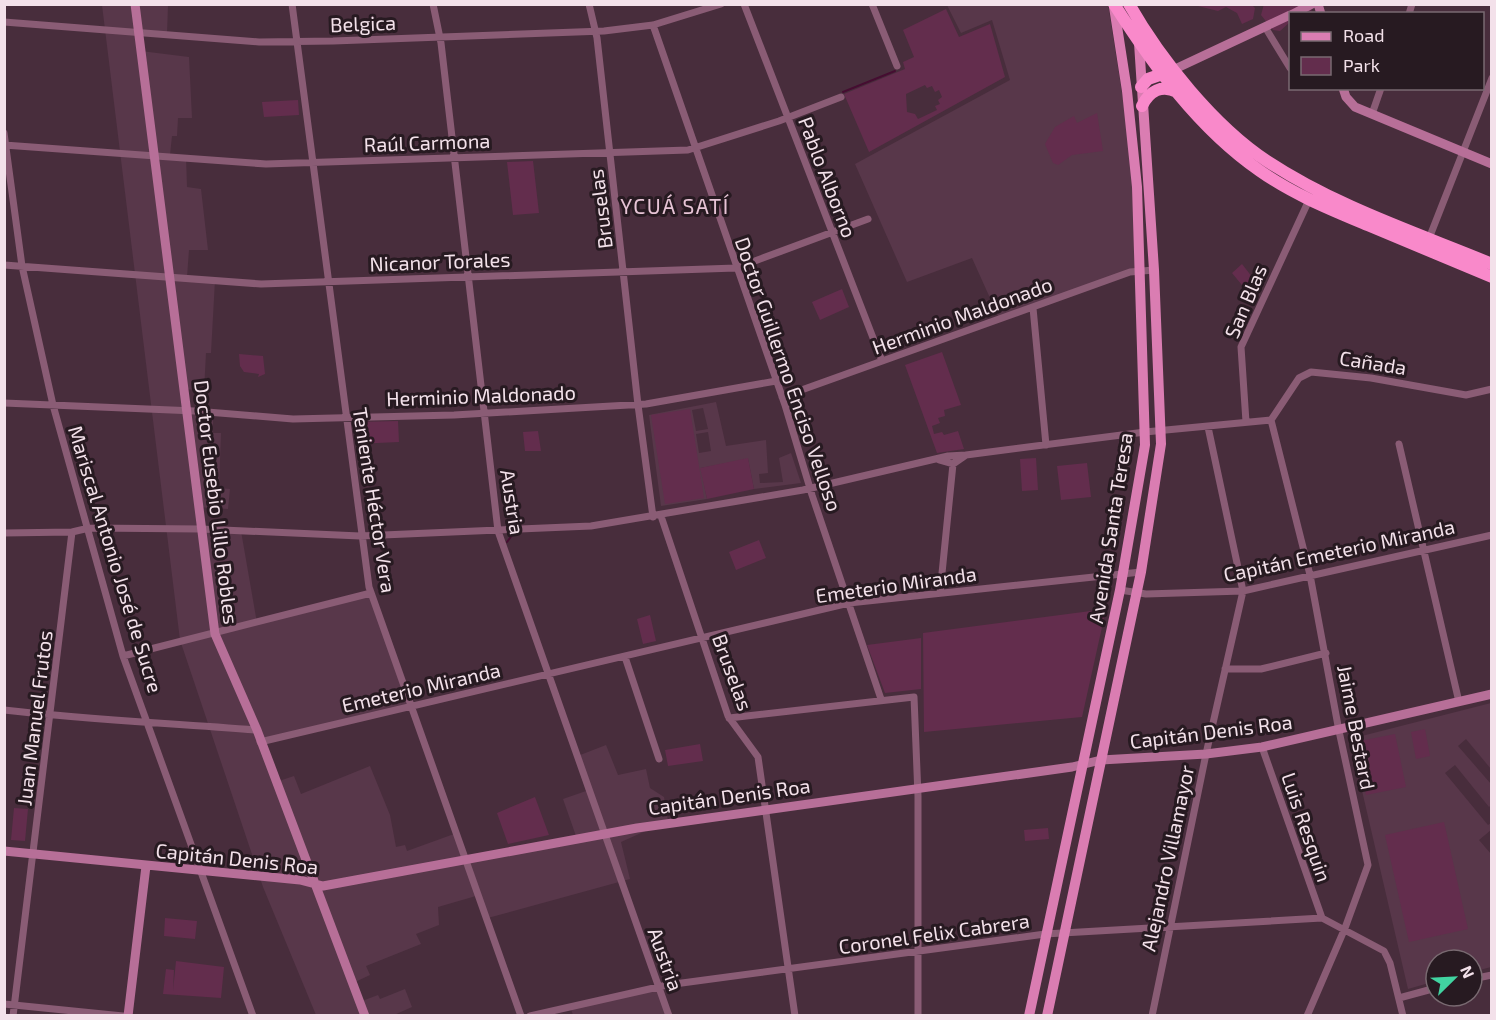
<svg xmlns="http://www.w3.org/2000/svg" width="1496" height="1020" font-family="'Exo 2',sans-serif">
<rect width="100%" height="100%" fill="#482d3c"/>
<path fill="#58374a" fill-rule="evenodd" d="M102,5H168L167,34L139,31L141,51L189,57L192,118H178L177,136H172L170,155L186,156L187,187L201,189L208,250H189L187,277L215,280L211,353H206L204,391L185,389L187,411L213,413V433H221L219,488L230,489L228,509L198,507L201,529L241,531L257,623L371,593L411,707L263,740L279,781L294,776L301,794L370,766L390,815L396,847L405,845L407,851L454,834L469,858L576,836L563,799L586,791L575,757L606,745L618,775L646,769L650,788L664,797L668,821L621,842L630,879L484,919L476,896L438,907L439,925L416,934L421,944L366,966L370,975L355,982L362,1001L378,995L380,999L405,989L412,1007L394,1015H316L263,887L180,640Z
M947,5H1108L1130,143L1136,268L999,318L972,258L907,282L855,164L1010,80L992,20L961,33Z
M716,402L726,446L766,440L768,473L759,474L760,483L783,482L779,458L791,453L801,483L754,489L748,459L701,468L707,499L661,506L649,415ZM703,408L708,429L696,431L692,410ZM708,432L711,451L699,453L696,434Z
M1491,703V769L1466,739L1458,746L1491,784V805L1489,807L1455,765L1445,773L1488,825L1491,823V830L1479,840L1491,854V967L1472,972V960H1436V981L1408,989L1350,739Z
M657,990L666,1015H573L571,1009Z"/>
<path fill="#632d4d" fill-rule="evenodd" d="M1264,4L1310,5L1312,13L1290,14V22L1280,31L1273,30L1261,15Z
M1194,5H1252L1255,8L1253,19L1242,24L1237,13L1226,7L1218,11Z
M946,9L959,37L990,24L1005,77L869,152L844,94L905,69L903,62L914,57L903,30ZM925,85L927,88L932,86L935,92L939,90L942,97L938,100L940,104L935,106L937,110L918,119L915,114L907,112L906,94Z
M298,100L299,115L264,117L262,102Z
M1097,113L1103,151L1072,155L1058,165L1053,163L1045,144L1055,127L1074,116L1077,123Z
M533,161L539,213L513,215L507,162Z
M1242,264L1256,282L1246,290L1232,273Z
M842,289L849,307L820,320L812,302Z
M942,352L961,405L944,410L945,416L938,418L940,423L932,426L934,434L942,432L944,435L958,431L964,449L937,453L905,365Z
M239,354L263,356L265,374L258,377L259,374L244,372L240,366Z
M690,409L704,498L665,504L651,415Z
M398,421L399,442L355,444L354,422Z
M538,431L541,451H525L523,432Z
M748,458L754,489L707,499L700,468Z
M1036,458L1038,490L1022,491L1020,459Z
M1087,463L1091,497L1061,500L1057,466Z
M759,540L766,558L736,570L729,552Z
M1106,609L1082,717L924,732L923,633Z
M650,615L656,641L643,644L637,619Z
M921,638V689L885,693L867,645Z
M1425,729L1430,756L1416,759L1411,732Z
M1395,734L1406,787L1366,795L1355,742Z
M700,744L703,761L668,766L665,750Z
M535,797L549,835L508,844L497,813Z
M14,808L28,809L25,841L11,840Z
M1444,822L1468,929L1409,942L1385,835Z
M1048,828L1049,839L1025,841L1024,830Z
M165,918L197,921L195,939L164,936Z
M176,961L224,967L221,998L163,994L166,969L174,970L173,991Z"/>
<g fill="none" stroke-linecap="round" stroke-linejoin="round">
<path stroke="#450d31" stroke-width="2" d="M843,92L895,71
M507,542L513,534"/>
<path stroke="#8a5c75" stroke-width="7" d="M292,4L369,587L521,1016
M433,4L441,43L498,531L669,1016
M589,4L597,38L638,405L653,517
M744,4L882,361
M872,4L897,66
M1409,14L1412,4
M4,22L259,42L333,41L604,31L653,25L721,4
M653,25L785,405L812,495L881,699
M1265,27L1290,68
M1372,114L1381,88
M4,133L22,266L53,405L123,656L253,1016
M4,145L266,164L688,150L779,121L841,97
M1428,241L1492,78
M4,265L261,284L736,268L868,219
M1033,308L1046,445
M782,397L1130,272L1154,270
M4,403L195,411L293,419L454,415L646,404L776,381
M1271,420L1310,575L1339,731L1368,865L1345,928L1307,1016
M1271,420L1299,378L1311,372L1371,378L1466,395L1492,389
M1246,422L1241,347L1309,200
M1399,444L1459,702
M939,460L953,464L966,455L1145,432L1271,420
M661,516L728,716L758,757L795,1016
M4,533L72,532L89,528L201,529L360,536L591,526L803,490L948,456L966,455
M1120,590L1146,594L1243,591L1492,535
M940,593L953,464
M123,656L371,593
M625,657L659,759
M1225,669H1261L1326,653
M4,710C88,720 173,723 257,730
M729,718L914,697L918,796V1016
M260,742L849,603L1141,572
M1262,747L1322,918
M1472,979L1492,975
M1399,998L1436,988
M4,1004L123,1016
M13,1016L72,532
M530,1016L667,985L1045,934L1322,918L1384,951L1390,963L1403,1016
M1152,1016L1206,754L1243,591L1208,427"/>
<path stroke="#b76f98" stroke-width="9" d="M135,4L215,634L257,730L365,1016
M1318,4L1321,14
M1293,14L1312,4
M1175,69L1290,15
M1343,88L1346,97L1355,107L1492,164
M4,851L300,880L323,886L637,828L1072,767L1101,760L1206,754L1262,747L1492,694
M128,1016L146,866"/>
<path stroke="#da7db2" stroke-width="10" d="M1029,1016L1120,590L1145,445L1137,187L1127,91L1114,7
M1047,1016L1141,572L1161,444L1154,270L1139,43"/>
<path stroke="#f989ca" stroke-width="12" d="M1114,4C1153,65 1199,129 1260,171C1294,195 1332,210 1370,226C1410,243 1451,260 1492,277
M1129,4C1161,60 1214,126 1267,161C1335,206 1417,233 1492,264
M1141,87L1148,79L1168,72
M1142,106C1149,91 1162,84 1177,92"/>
</g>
<g text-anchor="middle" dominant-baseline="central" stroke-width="6" stroke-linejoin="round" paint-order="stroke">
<g font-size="20" fill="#f3e1ea" stroke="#271a21">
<text transform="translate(363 23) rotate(-2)">Belgica</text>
<text transform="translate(427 142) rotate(-2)">Raúl Carmona</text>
<text transform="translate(828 177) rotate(69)">Pablo Alborno</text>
<text transform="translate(600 209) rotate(-97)">Bruselas</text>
<text transform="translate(440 261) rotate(-2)">Nicanor Torales</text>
<text transform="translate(1245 301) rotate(-67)">San Blas</text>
<text transform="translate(962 315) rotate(-20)">Herminio Maldonado</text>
<text transform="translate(1373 362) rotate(9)">Cañada</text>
<text transform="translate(789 374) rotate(71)">Doctor Guillermo Enciso Velloso</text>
<text transform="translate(481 395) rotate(-2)">Herminio Maldonado</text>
<text transform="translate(375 500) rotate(81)">Teniente Héctor Vera</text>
<text transform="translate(217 502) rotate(83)">Doctor Eusebio Lillo Robles</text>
<text transform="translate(513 502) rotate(81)">Austria</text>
<text transform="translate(1110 528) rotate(-81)">Avenida Santa Teresa</text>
<text transform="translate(1339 550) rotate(-12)">Capitán Emeterio Miranda</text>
<text transform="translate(116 559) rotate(73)">Mariscal Antonio José de Sucre</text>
<text transform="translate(896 584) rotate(-8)">Emeterio Miranda</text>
<text transform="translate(733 672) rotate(70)">Bruselas</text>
<text transform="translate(421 687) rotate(-13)">Emeterio Miranda</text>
<text transform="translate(34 718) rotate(-83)">Juan Manuel Frutos</text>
<text transform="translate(1357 727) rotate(79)">Jaime Bestard</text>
<text transform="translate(1211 731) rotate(-7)">Capitán Denis Roa</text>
<text transform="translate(729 796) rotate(-8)">Capitán Denis Roa</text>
<text transform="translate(1307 827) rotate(71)">Luis Resquin</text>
<text transform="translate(237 858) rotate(6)">Capitán Denis Roa</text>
<text transform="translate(1167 858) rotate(-78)">Alejandro Villamayor</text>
<text transform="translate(934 933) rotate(-8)">Coronel Felix Cabrera</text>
<text transform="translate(666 959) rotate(70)">Austria</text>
</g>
<g font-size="21" letter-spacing="1.5" fill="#e7c4d6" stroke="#271a21">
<text x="675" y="205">YCUÁ SATÍ</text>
</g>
</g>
<rect width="1496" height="1020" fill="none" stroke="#f3e1ea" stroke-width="12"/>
<rect x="1289" y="12" width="195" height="78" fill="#271a21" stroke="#796a71" stroke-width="1.5"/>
<rect x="1301" y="32" width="30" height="9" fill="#da7db2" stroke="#796a71" stroke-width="1.5"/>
<text x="1343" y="42" font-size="18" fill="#f3e1ea">Road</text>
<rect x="1301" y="57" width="30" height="18" fill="#632d4d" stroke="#796a71" stroke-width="1.5"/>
<text x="1343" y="72" font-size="18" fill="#f3e1ea">Park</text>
<g transform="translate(1454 978) rotate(66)"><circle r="28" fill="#271a21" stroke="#796a71" stroke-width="1.5"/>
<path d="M0-4.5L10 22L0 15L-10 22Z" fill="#41d4a1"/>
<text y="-9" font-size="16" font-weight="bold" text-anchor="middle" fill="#f3e1ea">N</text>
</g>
</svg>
